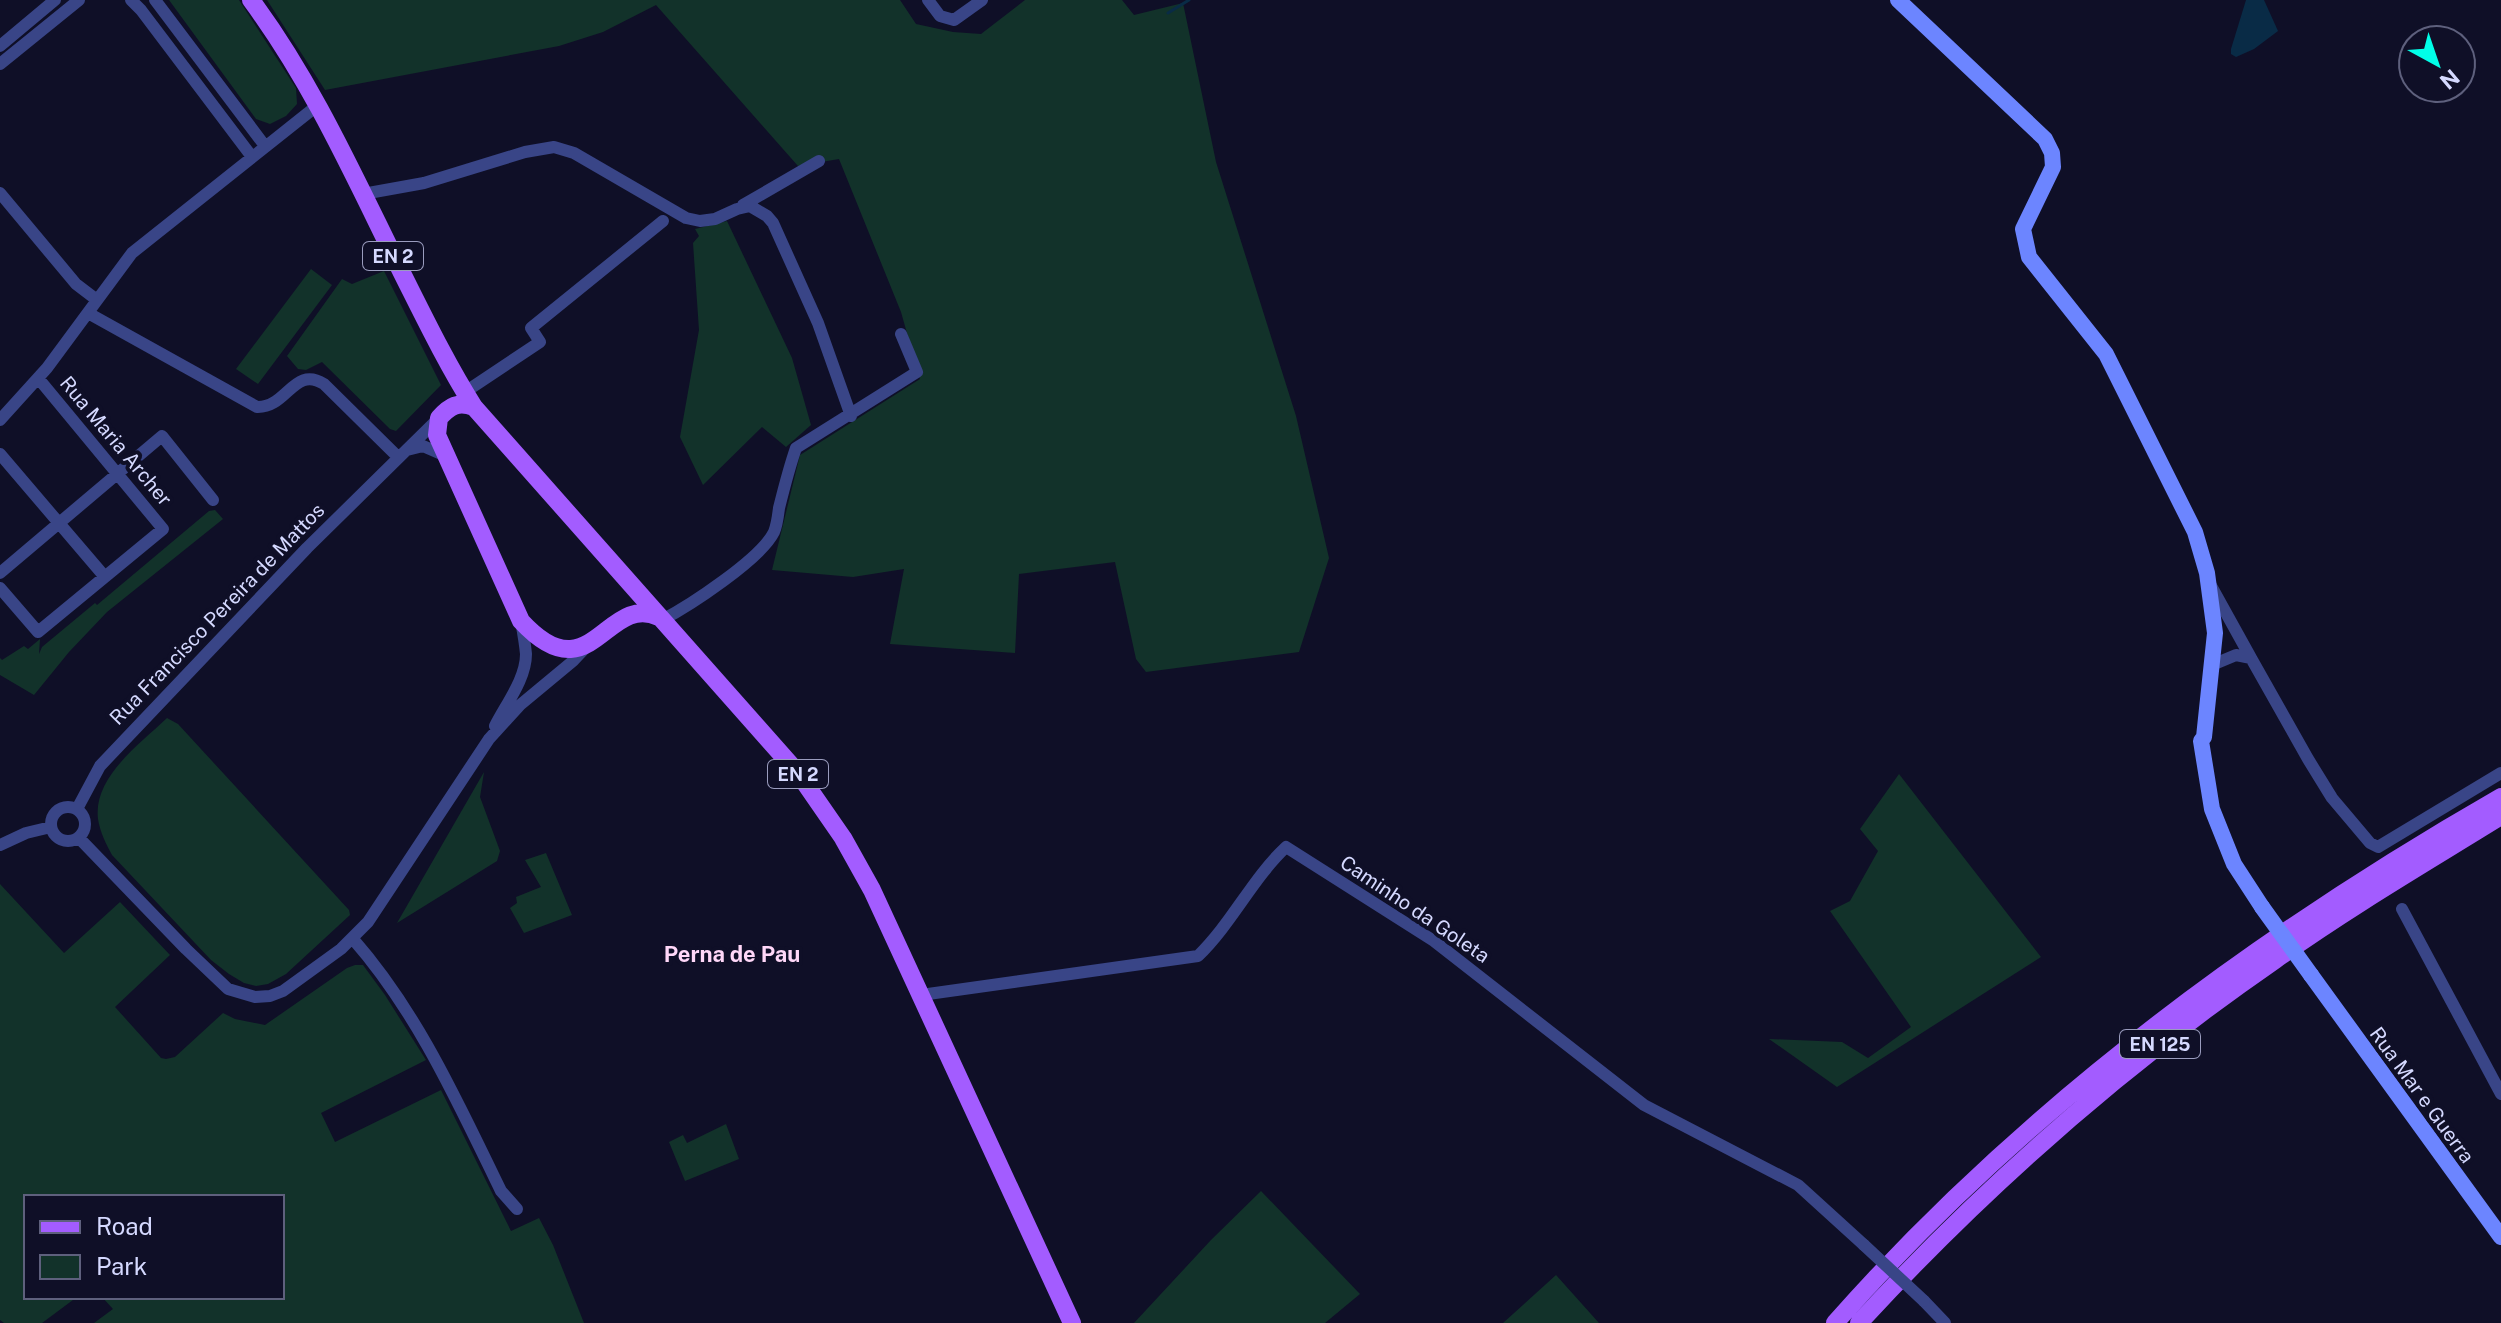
<svg xmlns="http://www.w3.org/2000/svg" width="2501" height="1323" font-family="'Public Sans',sans-serif">
<rect width="100%" height="100%" fill="#0f0f27"/>
<path fill="#12322a" d="M169,0H239L296,88L297,104L286,116L270,124L256,119Z
M267,0H900L916,24L953,32L981,34L1025,0H1122L1134,15L1183,3L1216,162L1296,416L1329,558L1299,652L1146,672L1136,659L1115,562L1019,574L1015,653L890,644L904,569L853,577L772,570L800,455L920,379L901,312L839,159L798,166L656,5L603,32L559,46L325,90Z
M727,221L792,358L811,425L786,447L762,427L703,485L680,437L699,330L693,243L699,236L695,229Z
M311,269L332,285L258,384L236,369Z
M384,271L441,385L396,431L390,429L322,362L306,370L298,369L287,356L342,279L352,284Z
M215,510L223,519L107,612L69,652L34,695L0,675V658L2,660L24,646L28,649L40,639L39,654L42,647L95,603L97,605L209,511Z
M167,718L178,724L349,910L350,915L286,974L268,984L256,986L244,983L229,974L211,960L112,855C106,844 100,832 98,819C93,777 140,744 167,718Z
M484,772L480,797L500,851L497,861L397,923Z
M1899,774L2041,957L1837,1087L1769,1039L1842,1042L1868,1058L1911,1027L1830,911L1850,901L1878,851L1860,829Z
M546,853L572,915L524,933L510,908L517,903L516,897L541,887L525,860Z
M0,884L64,953L120,902L170,955L115,1007L161,1058L166,1059L175,1057L223,1013L235,1019L265,1025L347,968L355,965H363L385,995L426,1060L321,1113L335,1142L441,1090L511,1231L539,1218L553,1245L584,1323H94L113,1309L102,1297H282V1197H26V1297H77L42,1323H4L0,1320Z
M726,1124L739,1159L685,1181L669,1142L683,1135L687,1143Z
M1261,1191L1360,1294L1325,1323H1134L1211,1240Z
M1556,1275L1599,1323H1503Z"/>
<path fill="#092b46" d="M2246,0H2264L2278,31L2254,49L2236,57L2231,54V49Z"/>
<g fill="none" stroke-linecap="round" stroke-linejoin="round">
<path stroke="#092b46" stroke-width="3" d="M1168,13L1189,0"/>
<path stroke="#394587" stroke-width="12" d="M131,0L141,10L252,157
M155,0L265,146
M928,0L940,16L954,20L982,0
M0,46L55,0
M0,64L79,0
M0,193L76,284L97,300
M363,194L424,183L525,152L554,147L574,153L686,218L700,221L715,219L737,209L750,206L767,216L773,223L818,323L851,416
M743,205L819,161
M88,313L257,407C287,408 294,365 324,384L398,457
M465,392L540,342L531,328L663,221
M0,420L47,368L132,253L318,105
M407,450L423,446L446,456
M0,454L105,577
M0,573L162,436L213,500
M2210,584L2251,658
M0,588L38,632L163,529L38,378
M662,620C689,606 761,559 774,532C777,525 778,516 779,508C784,488 789,468 796,448L917,372L901,334
M2212,665L2236,655L2251,658L2308,759L2332,798L2370,843L2378,847L2501,773
M495,726C506,704 526,679 526,654C525,643 523,632 521,621
M51 824a17 17 0 1 1 34 0a17 17 0 1 1-34 0Z
M77,809L100,766L307,548L439,418
M79,838L186,949L228,989L255,997L270,996L283,991L341,949L368,922L489,739L520,705L573,661L588,645
M0,845L26,833L51,827
M2402,909L2501,1094
M353,939C418,1013 458,1103 501,1191L517,1209
M921,995L1198,956C1232,923 1252,879 1286,847L1434,941L1644,1105L1798,1185L1864,1245
M1924,1301L1945,1323"/>
<path stroke="#6c85ff" stroke-width="16" d="M1898,0L2045,139L2052,153L2053,167L2023,229L2029,257L2106,354L2195,532L2207,573L2215,633L2204,737L2201,741L2212,809L2234,864L2262,907
M2311,975L2501,1237"/>
<path stroke="#a35cff" stroke-width="18" d="M251,0C317,89 360,190 410,289C430,329 450,369 474,407L798,773L843,838L872,890L1072,1323
M474,407C458,401 450,406 439,418L437,435L521,621C591,697 606,592 659,617
M1835,1323C2023,1110 2255,938 2501,797
M1859,1323C1984,1187 2123,1065 2275,960C2348,908 2425,863 2501,816"/>
<path stroke="#394587" stroke-width="12" d="M1864,1245L1924,1301"/>
<path stroke="#6c85ff" stroke-width="16" d="M2262,907L2311,975"/>
</g>
<g text-anchor="middle" dominant-baseline="central" stroke-width="8" stroke-linejoin="round" paint-order="stroke">
<g fill="#0f0f27" stroke="#9a9cbe" stroke-width="2">
<rect x="363" y="242" width="60" height="28" rx="6"/>
<rect x="768" y="760" width="60" height="28" rx="6"/>
<rect x="2120" y="1030" width="80" height="28" rx="6"/>
</g>
<g font-size="18" font-weight="bold" fill="#d5d9ff">
<text x="393" y="256">EN 2</text>
<text x="798" y="774">EN 2</text>
<text x="2160" y="1044">EN 125</text>
</g>
<g font-size="20" fill="#d5d9ff" stroke="#0f0f27">
<text transform="translate(116 441) rotate(50)">Rua Maria Archer</text>
<text transform="translate(217 614) rotate(-46)">Rua Francisco Pereira de Mattos</text>
<text transform="translate(1415 909) rotate(34)">Caminho da Goleta</text>
<text transform="translate(2422 1095) rotate(54)">Rua Mar e Guerra</text>
</g>
<g font-size="22" font-weight="bold" fill="#ffd7f8" stroke="#0f0f27">
<text x="732" y="954">Perna de Pau</text>
</g>
</g>
<rect x="24" y="1195" width="260" height="104" fill="#0f0f27" stroke="#5e607d" stroke-width="2"/>
<rect x="40" y="1221" width="40" height="12" fill="#a35cff" stroke="#5e607d" stroke-width="2"/>
<text x="96" y="1235" font-size="24" fill="#d5d9ff">Road</text>
<rect x="40" y="1255" width="40" height="24" fill="#12322a" stroke="#5e607d" stroke-width="2"/>
<text x="96" y="1275" font-size="24" fill="#d5d9ff">Park</text>
<g transform="translate(2437 64) rotate(140)"><circle r="38" fill="#0f0f27" stroke="#5e607d" stroke-width="2"/>
<path d="M0-6L14 30L0 20L-14 30Z" fill="#01ffe8"/>
<text y="-12" font-size="22" font-weight="bold" text-anchor="middle" fill="#d5d9ff">N</text>
</g>
</svg>
